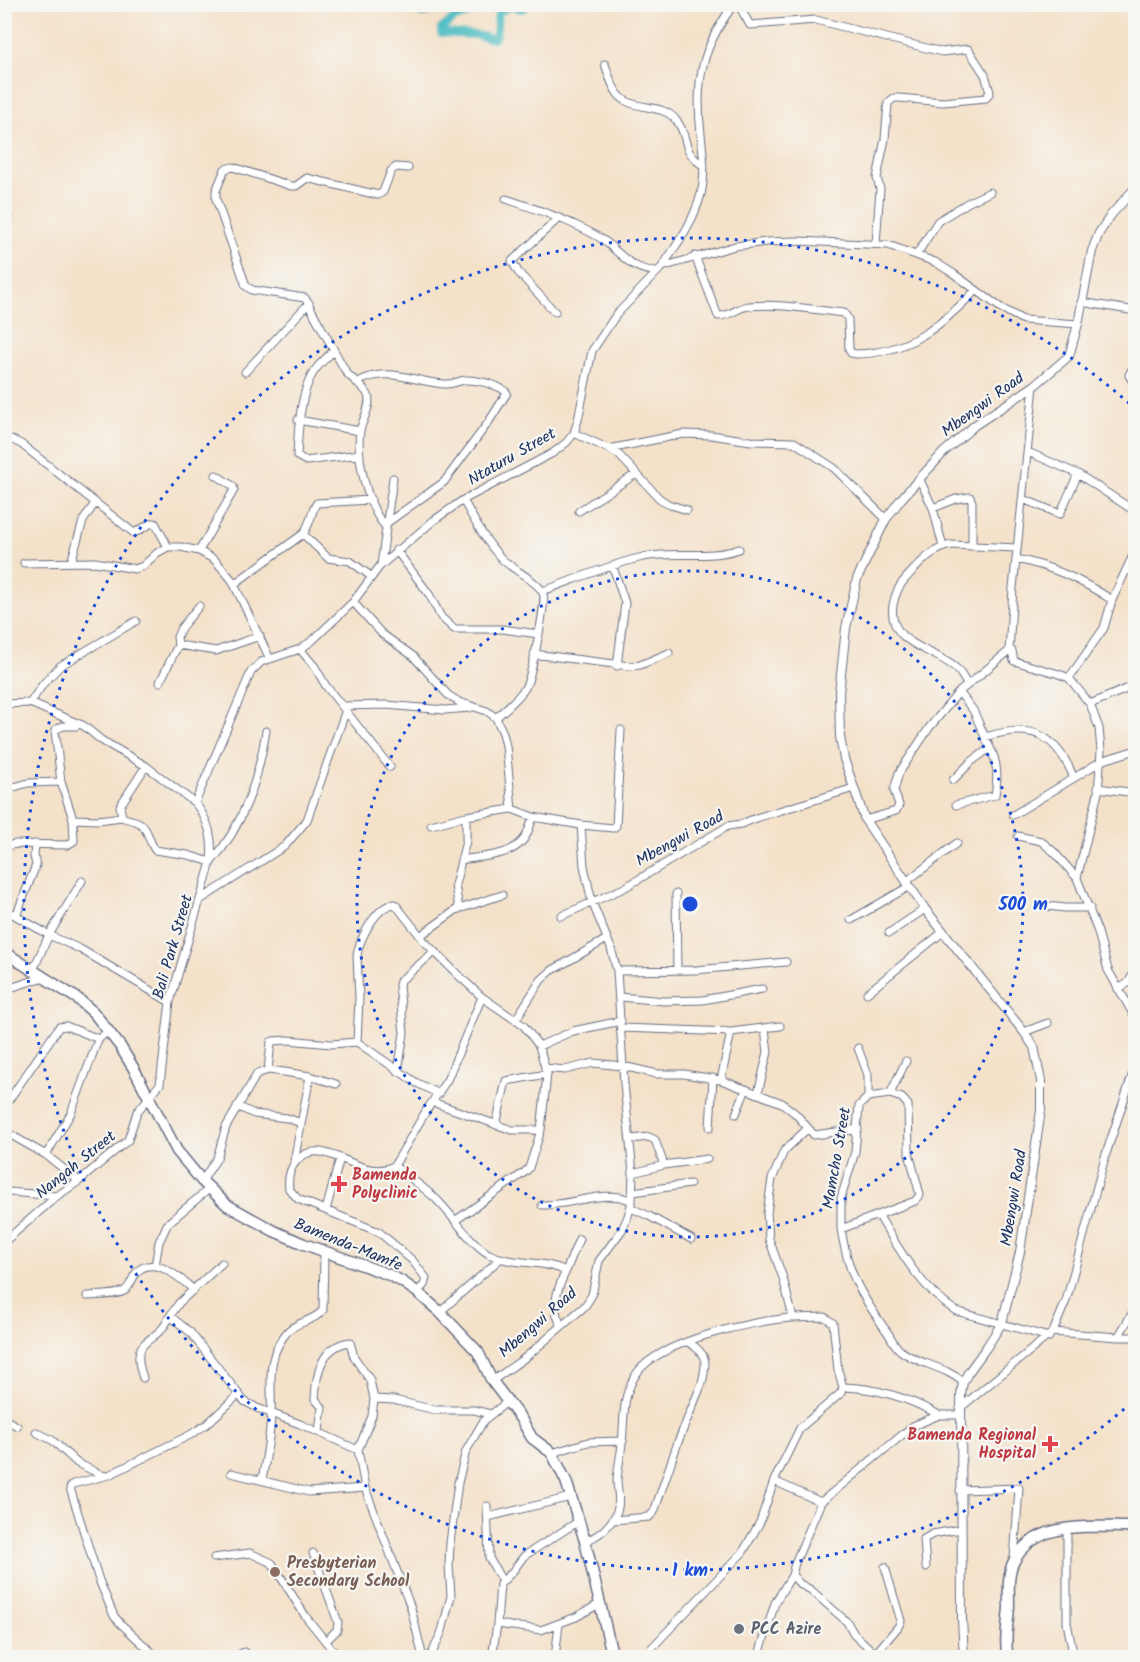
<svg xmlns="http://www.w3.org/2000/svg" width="1140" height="1662" font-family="Kalam,sans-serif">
<rect width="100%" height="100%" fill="#f6f6f2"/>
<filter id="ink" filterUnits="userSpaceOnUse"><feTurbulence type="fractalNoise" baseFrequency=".0167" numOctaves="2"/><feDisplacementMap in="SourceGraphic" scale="12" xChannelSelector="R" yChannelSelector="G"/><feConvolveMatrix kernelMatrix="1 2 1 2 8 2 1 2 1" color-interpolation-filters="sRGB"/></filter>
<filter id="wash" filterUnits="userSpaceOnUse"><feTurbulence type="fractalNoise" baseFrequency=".008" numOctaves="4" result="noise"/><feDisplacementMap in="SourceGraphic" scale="24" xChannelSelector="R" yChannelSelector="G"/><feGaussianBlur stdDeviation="1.35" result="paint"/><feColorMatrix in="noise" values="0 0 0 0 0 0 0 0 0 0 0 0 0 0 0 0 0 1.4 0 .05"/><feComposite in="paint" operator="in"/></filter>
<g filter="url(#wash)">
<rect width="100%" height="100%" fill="#f4e1c9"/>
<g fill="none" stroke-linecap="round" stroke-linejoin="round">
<path stroke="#4ebdc3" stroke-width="8" d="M402,4H406
M421,4L420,12L423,14L431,10L433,4
M454,4L457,6L461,4
M477,4L471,13L455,18L441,29V33L475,35L494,39C499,32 495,21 499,12L510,6L522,9L529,4"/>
</g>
</g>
<g filter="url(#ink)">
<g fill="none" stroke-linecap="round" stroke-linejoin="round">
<g stroke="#676d83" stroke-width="9">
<path id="minor" d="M738,4L750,25L816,20L942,52L968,49L985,75L990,92L986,98L943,102L899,98H894L888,103L885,139L877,178L880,189L876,244
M605,64C608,73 611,85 618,94C632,112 662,102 676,120C690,136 679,150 704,166
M506,199C530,207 555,215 577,226C586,230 598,236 606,242C622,256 635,272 658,271
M4,221L9,218
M917,254L938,221L969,202L990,192
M695,256L718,316C729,317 738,307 749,306C781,303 813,310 844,313L848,319L849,349L851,353L856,354C909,353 941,326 976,290
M662,267C678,243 694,221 701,194C706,174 703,154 701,134C695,80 701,49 734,4
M1081,302L1136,311
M555,312L518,272L512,261L559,218
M333,351C328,357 321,362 316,369C300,389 298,431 297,456L306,461L360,454
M1136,369L1131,371L1129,375L1136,388
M245,372L309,303
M357,383C384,365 416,382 444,384C453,385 459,380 467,380C478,380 500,385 507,393L488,423L444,482L384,525C367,505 356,457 360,431C362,420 372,406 368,395C364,386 352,380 346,372L305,298L252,290L246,286L216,199V191L225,169L233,167L291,186H296L307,178L378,195L383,192L391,171L396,167L408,168
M1034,386L1013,588L1009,651H1012L1014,661L1059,674L1069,678L1090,704L1099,728L1101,751L1098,793L1077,878L1098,932L1108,970L1136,1019
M298,420L360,431
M574,433L609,449L619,455L659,498L668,504L687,510
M4,436L21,444L134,533L152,523H155L168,547
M609,449L683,434L711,435L751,441L794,442L834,468L886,519
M1028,452L1078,474L1136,512
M919,478L933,508L943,547
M1023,499L1060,514L1078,474
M463,500C474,520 485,541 501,558C511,569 538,581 543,593C547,601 531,679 525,688C518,699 506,708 496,718
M933,508L956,499L970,497L972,502V546
M579,511L636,474
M303,534L328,558L350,561L372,577
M396,550L429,594L441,617L454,629H502L538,634
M199,551L234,490L233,486L216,475
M1016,559C1052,566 1081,580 1112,600
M71,562L83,521L95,503
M24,563L95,562L135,569L143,566L157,553L168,547H181L199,551L215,560L232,580L270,659
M381,565L393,478
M613,567L625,603L617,666
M234,584L303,534C311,524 312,508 317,503L371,500
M543,591C574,580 606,566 639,558C671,550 708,560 739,549
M353,602L382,634L413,656L448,695L459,702L487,711L496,718L503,733L506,746L512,809L533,817L581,825L584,866L592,902L611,948L617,971L624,1084L633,1173L632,1201L628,1216L622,1230L599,1261L592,1295L585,1306L526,1357L492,1381
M178,645L216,651L260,636
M300,649L315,667L326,686L390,767
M534,654L630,666L640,665L669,653
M1069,678L1104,628L1112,600L1136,549
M160,682L178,645L177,637L181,628L199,606
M967,684C964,680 961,673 957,669C934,648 887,645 893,605C895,594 899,585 907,577C920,563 932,549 951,545L1017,548
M30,703L43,684L60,666L136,621
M4,704L30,703L84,726L101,740L146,766L195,803C210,822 213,839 211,862L170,1002L160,1084L137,1112L128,1140L79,1181L57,1196L4,1242
M1090,704L1136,685
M344,706L386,705L445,710L470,708
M985,737C1031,723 1055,732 1074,778L1101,761L1136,750
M146,766L120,806L122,817C128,820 136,820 141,824C149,831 149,842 155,850L188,855L211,862C244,825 258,780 266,731
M953,780L971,762L990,748L973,710L959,692
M1098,788L1136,793
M4,790L28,783L61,782
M195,803L251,672L261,662L300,649L312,641L353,602L380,566L433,521L463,500L553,453L567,442L574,433L578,420L592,351L616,315L662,267L735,246L767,242L798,241L888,245L935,262L954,274L1001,308L1023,320L1078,324
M956,805L995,795C998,779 998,762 990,748
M1013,815L1074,778
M73,819L98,820L122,817
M865,820L896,811L899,805L894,790L899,773L929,728L959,692L1009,651
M431,825L466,816L512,809
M581,825L613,828L616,826L621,730
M1018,836L1041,841L1054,852L1077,878
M4,847L15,844L67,845L74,841L73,819L61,782L55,730L63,726H76
M461,860C481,856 511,857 524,839C528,833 531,824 533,817
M907,881L957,843
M676,894L677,970
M200,900L285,846L307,820L346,710
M1038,905L1065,908H1090
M4,909L49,935L80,949L170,1002
M459,909L455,885L466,841V816
M16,916L36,865L34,856L35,844
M561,916L624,888L728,826L741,824L759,817L854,788
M851,920L910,886
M889,933L925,909
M420,936L456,910L502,895
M33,970L49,935L82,881
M617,971L696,970L786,962
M1118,989L1128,983L1136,969
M4,990L44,977
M867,993L943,932
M620,997L664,1001L703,1000L762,989
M516,1019L541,980L551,971L607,939
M621,1028L731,1032L780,1026
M1024,1032L1048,1023
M357,1042L359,998L357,956C359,940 376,905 395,904L425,942L457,974L482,997L524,1026L539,1046L547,1074L506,1081L496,1125
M539,1046L573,1031L621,1021
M858,1048L868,1075V1097
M545,1068L565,1070L593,1063L623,1066L657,1074H684L721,1080L782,1103L796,1114L814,1135L858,1129
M268,1070L271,1042L273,1041L288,1040L331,1044L357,1042L415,1082L439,1094
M398,1071L404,1033L399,986L400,981L434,952
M721,1080L731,1032
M758,1093L768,1052L765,1029
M890,1094L902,1098L908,1105L909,1153L920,1195L915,1201L841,1229V1198L855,1152L859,1106L868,1097Z
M890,1094L906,1061
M432,1102L512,1130H541
M237,1106L254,1114L287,1118L301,1123
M4,1107L59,1027L66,1026L99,1039
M736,1114L746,1089
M710,1127L713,1078
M808,1128L784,1151L772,1179L767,1213L769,1239L783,1278L793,1318L825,1317L833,1323L838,1370L843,1387
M4,1131L46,1155L79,1181
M631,1139L649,1137L655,1140L664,1165
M46,1155L71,1113L96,1045L99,1039L109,1030
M294,1162L310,1076
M394,1166C409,1177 425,1188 438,1201C452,1215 472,1245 489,1254C513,1266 541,1259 566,1271C557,1289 550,1309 562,1326
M633,1173L664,1165L707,1159
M202,1181L217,1158L226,1127L257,1074L268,1070L284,1072L310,1076L336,1084
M9,1192L57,1196
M633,1192L690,1184
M542,1205C571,1206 607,1188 632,1201
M631,1208L649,1216L691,1239
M326,1210L340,1158
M879,1216C900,1251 921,1289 956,1311L1049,1337
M456,1220L525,1172L529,1168L541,1130L547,1074
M841,1229C848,1274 860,1293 885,1329C891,1336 894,1346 901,1351C920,1365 945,1366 963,1382
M155,1266L159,1242L168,1223L209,1189
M566,1271L579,1239
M417,1292L424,1285L426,1278L412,1260L379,1232L298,1199L289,1189C286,1167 301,1147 325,1153C348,1158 370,1178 394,1166L426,1111L447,1080L482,997
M87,1296C97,1295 115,1296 124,1291C131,1287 132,1277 137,1272C154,1254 181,1279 194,1290
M440,1312L500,1259
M170,1316L179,1303L222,1263
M1053,1332L1118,1337H1136
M1118,1337L1136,1307
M143,1378C128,1334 157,1347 170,1316L190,1332L244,1401L257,1408L300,1424L358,1450L365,1488L411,1608L423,1658
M374,1399L394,1400L435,1410H474L491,1414
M960,1408L1053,1332L1066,1301L1105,1157L1136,1064
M4,1419L17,1426
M36,1432L52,1440L77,1463L104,1476
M319,1432L322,1407L315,1399C316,1374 321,1346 350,1342L354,1357L370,1380L374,1399L372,1416L358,1450
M552,1453L588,1442L623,1441
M231,1473L309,1492L365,1488
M262,1480C266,1459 270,1437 271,1416C273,1384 264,1358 288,1331C298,1321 315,1321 323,1310L324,1252
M774,1481L800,1428L841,1393L843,1387C878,1388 909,1398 939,1415
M960,1490L1019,1488L1014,1559
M487,1506L489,1558L502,1581L501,1583
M488,1517L571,1497
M613,1520L649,1517L654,1512L678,1442L702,1383C707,1362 708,1354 688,1342
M1067,1529V1623L1074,1658
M585,1541C598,1537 612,1525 617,1511C621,1502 617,1489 617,1480C618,1467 621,1455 622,1443C625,1417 621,1396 637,1373C659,1341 755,1320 793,1318
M313,1553L338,1622L337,1630L326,1641
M214,1558L250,1553L272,1563L306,1617L339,1658
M926,1567L924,1539L933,1534L961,1529
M792,1575L800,1584L811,1590L847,1622L854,1634L880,1658
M497,1624L541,1630L576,1617L599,1604
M875,1654L898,1627L901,1621L885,1567
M158,1658L121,1624L114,1616L99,1580L70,1488L73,1484L109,1475L190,1435L207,1424L238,1395
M233,1658L244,1652L252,1658
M430,1658L442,1631L451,1596L449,1565L450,1543L458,1483L466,1451L484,1420L507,1402
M492,1658L497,1624L500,1584L512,1572L524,1556L579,1521
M555,1658L559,1624
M642,1658L743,1552L760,1522L774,1481L821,1502
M758,1658L775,1603L792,1575L795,1563L821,1502L913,1426L939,1415H960"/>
</g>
<g stroke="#676d83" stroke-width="10">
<path id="major" d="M964,1658L962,1618L961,1395L963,1382L968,1373L986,1348L1002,1323L1020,1252L1041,1110V1081L1034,1047L1024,1032L925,909L865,820L844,759L840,737L839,693L846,628L857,579L886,519L901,499L944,452L975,425L1034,386L1069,356L1078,324L1092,251L1099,233L1111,215L1136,187"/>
</g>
<g stroke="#676d83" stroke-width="13">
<path id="highway" d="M4,952L78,999L94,1013L120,1046L134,1069L177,1151L202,1181L227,1205L274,1231L304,1244L387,1274L401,1281L417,1292L440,1312L478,1352L492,1381L521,1419L532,1438L552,1453L566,1481L585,1541L613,1658
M1008,1658C1004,1642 1008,1623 1009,1607C1009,1593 1007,1574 1014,1561C1037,1518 1094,1528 1136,1527"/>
</g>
<use href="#minor" stroke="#fff" stroke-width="7"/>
<use href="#major" stroke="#fff" stroke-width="8"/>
<use href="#highway" stroke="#fff" stroke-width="10"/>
</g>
</g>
<g fill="none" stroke="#1d4ed8" stroke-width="3" stroke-dasharray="3 6">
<circle cx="690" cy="904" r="333"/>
<path d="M1131 1403A666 666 0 1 1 1131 405"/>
</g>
<g fill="#e0444e" stroke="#f6f6f2" stroke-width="2">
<path d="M336 1175h6v6h6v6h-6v6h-6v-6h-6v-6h6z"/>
<path d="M1047 1435h6v6h6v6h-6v6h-6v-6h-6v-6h6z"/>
</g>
<circle fill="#8d6e63" stroke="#f6f6f2" stroke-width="2" cx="275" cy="1572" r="6"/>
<circle fill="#6b7280" stroke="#f6f6f2" stroke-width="2" cx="739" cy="1629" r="6"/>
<g text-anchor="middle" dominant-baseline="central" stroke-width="4.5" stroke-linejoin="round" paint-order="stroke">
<g font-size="16" fill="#1b2f5e" stroke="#f6f6f2">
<text transform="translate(983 405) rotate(-36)">Mbengwi Road</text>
<text transform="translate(512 457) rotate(-30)">Ntaturu Street</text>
<text transform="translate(680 839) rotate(-29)">Mbengwi Road</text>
<text transform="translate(173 947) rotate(-74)">Bali Park Street</text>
<text transform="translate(837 1158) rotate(-80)">Mamcho Street</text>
<text transform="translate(76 1165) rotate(-39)">Nangah Street</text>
<text transform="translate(1014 1198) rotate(-81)">Mbengwi Road</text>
<text transform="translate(348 1245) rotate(22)">Bamenda-Mamfe</text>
<text transform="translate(538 1323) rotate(-41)">Mbengwi Road</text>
</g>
<g font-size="16" font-weight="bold" fill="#be3a42" stroke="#f6f6f2" text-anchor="start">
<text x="352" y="1175">Bamenda<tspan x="352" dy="18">Polyclinic</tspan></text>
<text x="1036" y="1435" text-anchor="end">Bamenda Regional<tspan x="1036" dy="18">Hospital</tspan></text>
</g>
<g font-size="16" font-weight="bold" fill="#785e54" stroke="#f6f6f2" text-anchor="start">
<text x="287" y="1563">Presbyterian<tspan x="287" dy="18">Secondary School</tspan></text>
</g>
<g font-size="16" font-weight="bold" fill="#5b616d" stroke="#f6f6f2" text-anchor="start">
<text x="751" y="1629">PCC Azire</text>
</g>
</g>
<circle cx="690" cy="904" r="9" fill="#1d4ed8" stroke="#f6f6f2" stroke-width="3"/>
<g font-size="18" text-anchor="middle" font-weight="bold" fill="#1d4ed8" stroke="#f6f6f2" stroke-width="4.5" stroke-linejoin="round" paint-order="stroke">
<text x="1023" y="910">500 m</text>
<text x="690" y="1576">1 km</text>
</g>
<rect width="1140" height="1662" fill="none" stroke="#f6f6f2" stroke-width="24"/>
</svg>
